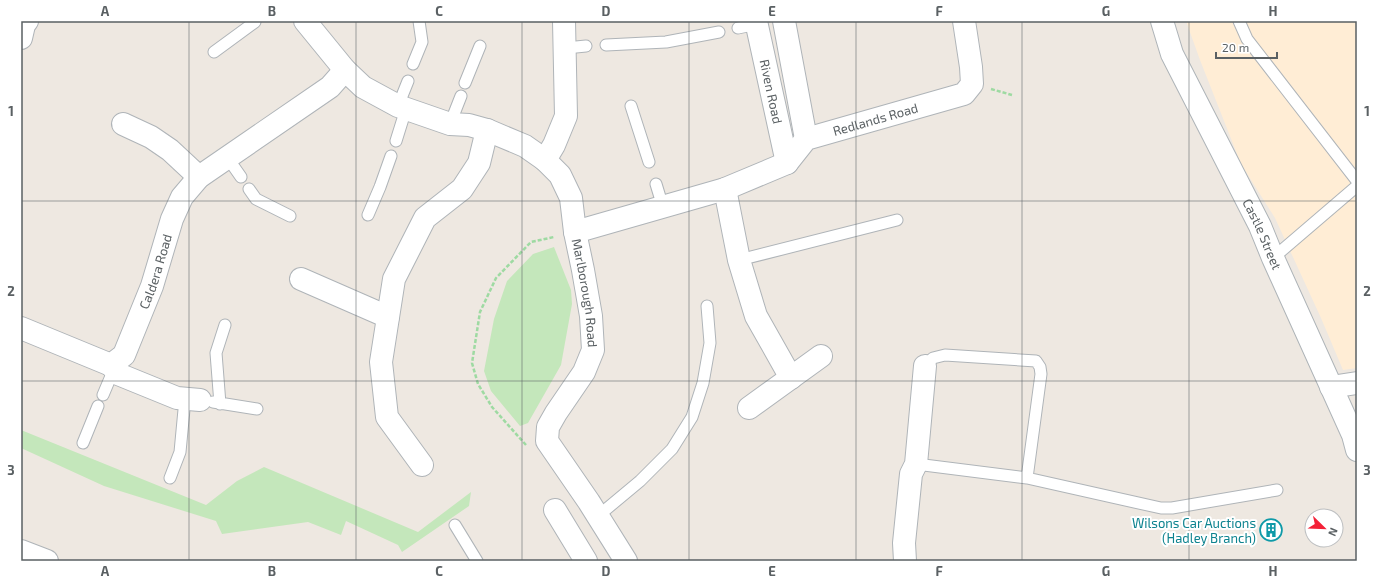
<svg xmlns="http://www.w3.org/2000/svg" width="1378" height="582" font-family="'Exo 2',sans-serif">
<rect width="100%" height="100%" fill="#eee8e1"/>
<path fill="#ffedd5" d="M1186,21H1357V368L1343,370L1321,318L1275,218L1241,164L1200,60Z"/>
<path fill="#c4e7bb" d="M554,247L571,290L572,304L561,365L528,423L520,426L491,391L484,371L494,319L507,281L533,254Z
M21,430L206,505L237,481L264,467L418,532L471,492L469,506L402,552L398,545L346,521L341,535L308,522L222,534L216,521L104,486L21,448Z"/>
<g fill="none" stroke-linecap="round" stroke-linejoin="round">
<g stroke="#afb4b8" stroke-width="13">
<path id="lane" d="M1239,21L1247,39L1357,181
M738,28L757,24
M606,45L666,42L719,32
M566,48L586,46
M214,52L255,22
M413,64L422,42L419,21
M465,83L480,46
M398,106L408,81
M631,106L649,162
M450,124L461,96
M396,141L406,109
M227,157L241,177
M656,184L663,207
M249,189L256,199L290,216
M368,215L380,187L391,156
M1273,258L1357,186
M739,260L897,220
M103,395L114,369
M213,402L257,409
M220,404L216,353L225,325
M83,443L98,406
M916,464L1027,478L1041,374L1040,367L1036,361L945,355L933,358L925,366
M170,478L180,452L185,399
M1027,478L1161,508H1172L1277,490
M598,516L640,481L672,449L692,417L703,383L710,343L707,306
M455,525L477,561"/>
</g>
<g stroke="#afb4b8" stroke-width="24">
<g id="street">
<path id="s1" d="M305,21L345,70L363,87L398,106L450,124L469,125L487,130L525,146L545,160L560,175L571,198L575,232L583,270L591,316L593,350L584,372L556,413L548,427L547,441L589,502L626,561"/>
<path id="s2" d="M756,21L787,163"/>
<path d="M784,21L806,139"/>
<path d="M21,38L24,25L27,21"/>
<path d="M123,124L151,137L170,150L199,177"/>
<path d="M545,160L554,145L566,116L564,21"/>
<path d="M725,189L739,260L756,316L791,378"/>
<path id="s3" d="M575,232L725,189L787,163L806,139L964,94L972,84L971,67L964,21"/>
<path d="M301,279L388,317"/>
<path id="s4" d="M21,328L111,365L124,355L152,286L172,219L182,197L199,177L330,87L345,70"/>
<path d="M111,365L118,374L177,398L200,400"/>
<path d="M1331,387L1357,383"/>
<path d="M749,408L821,356"/>
<path d="M422,465L387,417L381,362L394,279L425,218L462,189L479,163L487,130"/>
<path d="M555,510L586,561"/>
<path d="M21,551L47,561"/>
<path d="M905,561L904,543L911,474L916,464L925,366"/>
</g>
</g>
<g stroke="#aeb4b8" stroke-width="24">
<g id="secondary">
<path id="s5" d="M1162,21L1172,54L1260,226L1273,258L1353,435L1357,450"/>
</g>
</g>
<path stroke="#9edaa2" stroke-width="2.5" stroke-dasharray="4 2" stroke-linecap="butt" d="M991,89L1012,95
M526,445L492,407L478,384L472,363L480,312L496,278L531,242L554,237"/>
<use href="#lane" stroke="#fff" stroke-width="11"/>
<use href="#street" stroke="#fff" stroke-width="22"/>
<use href="#secondary" stroke="#fff" stroke-width="22"/>
</g>
<path fill="none" stroke="#5a6063" stroke-width="1" stroke-opacity="0.55" d="M189,21V561M356,21V561M522,21V561M689,21V561M856,21V561M1022,21V561M1189,21V561M21,201H1357M21,381H1357"/>
<defs>
<g id="building-ring" transform="scale(1.15)"><circle r="9.5" fill="#fff" stroke="#0f9aa8" stroke-width="1.5"/><path d="M-4-6H4V6H1V3H-1V6H-4ZM-2.5-4.3h1.7v1.8h-1.7ZM.8-4.3h1.7v1.8H.8ZM-2.5-1h1.7V.8h-1.7ZM.8-1h1.7V.8H.8Z" fill="#0f9aa8"/></g>
</defs>
<g fill-rule="evenodd">
<use href="#building-ring" x="1271" y="530"/>
</g>
<g text-anchor="middle" dominant-baseline="central" stroke-width="4" stroke-linejoin="round" paint-order="stroke">
<g font-size="13" fill="#5a6063" stroke="#fff">
<text stroke="none"><textPath href="#s2" startOffset="72">Riven Road</textPath></text>
<text stroke="none"><textPath href="#s3" startOffset="326">Redlands Road</textPath></text>
<text stroke="none"><textPath href="#s5" startOffset="236">Castle Street</textPath></text>
<text stroke="none"><textPath href="#s4" startOffset="203">Caldera Road</textPath></text>
<text stroke="none"><textPath href="#s1" startOffset="429">Marlborough Road</textPath></text>
</g>
<g font-size="13" fill="#0d838f" stroke="#fff" text-anchor="end">
<text x="1256" y="523">Wilsons Car Auctions<tspan x="1256" dy="15">(Hadley Branch)</tspan></text>
</g>
</g>
<rect width="1378" height="582" fill="none" stroke="#ffffff" stroke-width="44"/>
<g transform="translate(1324 528) rotate(113)"><circle r="19" fill="#ffffff" stroke="#bdbfc1"/>
<path d="M0-3L7 15L0 10L-7 15Z" fill="#f42138"/>
<text y="-6" font-size="11" font-weight="bold" text-anchor="middle" fill="#5a6063">N</text>
</g>
<path d="M1216 52v6h61v-6" fill="none" stroke="#5a6063" stroke-width="2"/>
<text x="1222" y="52" font-size="12" fill="#5a6063" stroke="#ffffff" stroke-width="3" paint-order="stroke">20 m</text>
<rect x="22" y="22" width="1334" height="538" fill="none" stroke="#5a6063" stroke-width="1.5"/>
<g font-size="13" text-anchor="middle" font-weight="bold" fill="#5a6063">
<text x="105" y="16">A</text>
<text x="272" y="16">B</text>
<text x="439" y="16">C</text>
<text x="606" y="16">D</text>
<text x="772" y="16">E</text>
<text x="939" y="16">F</text>
<text x="1106" y="16">G</text>
<text x="1273" y="16">H</text>
<text x="11" y="116">1</text>
<text x="1367" y="116">1</text>
<text x="11" y="296">2</text>
<text x="1367" y="296">2</text>
<text x="11" y="475">3</text>
<text x="1367" y="475">3</text>
<text x="105" y="576">A</text>
<text x="272" y="576">B</text>
<text x="439" y="576">C</text>
<text x="606" y="576">D</text>
<text x="772" y="576">E</text>
<text x="939" y="576">F</text>
<text x="1106" y="576">G</text>
<text x="1273" y="576">H</text>
</g>
</svg>
